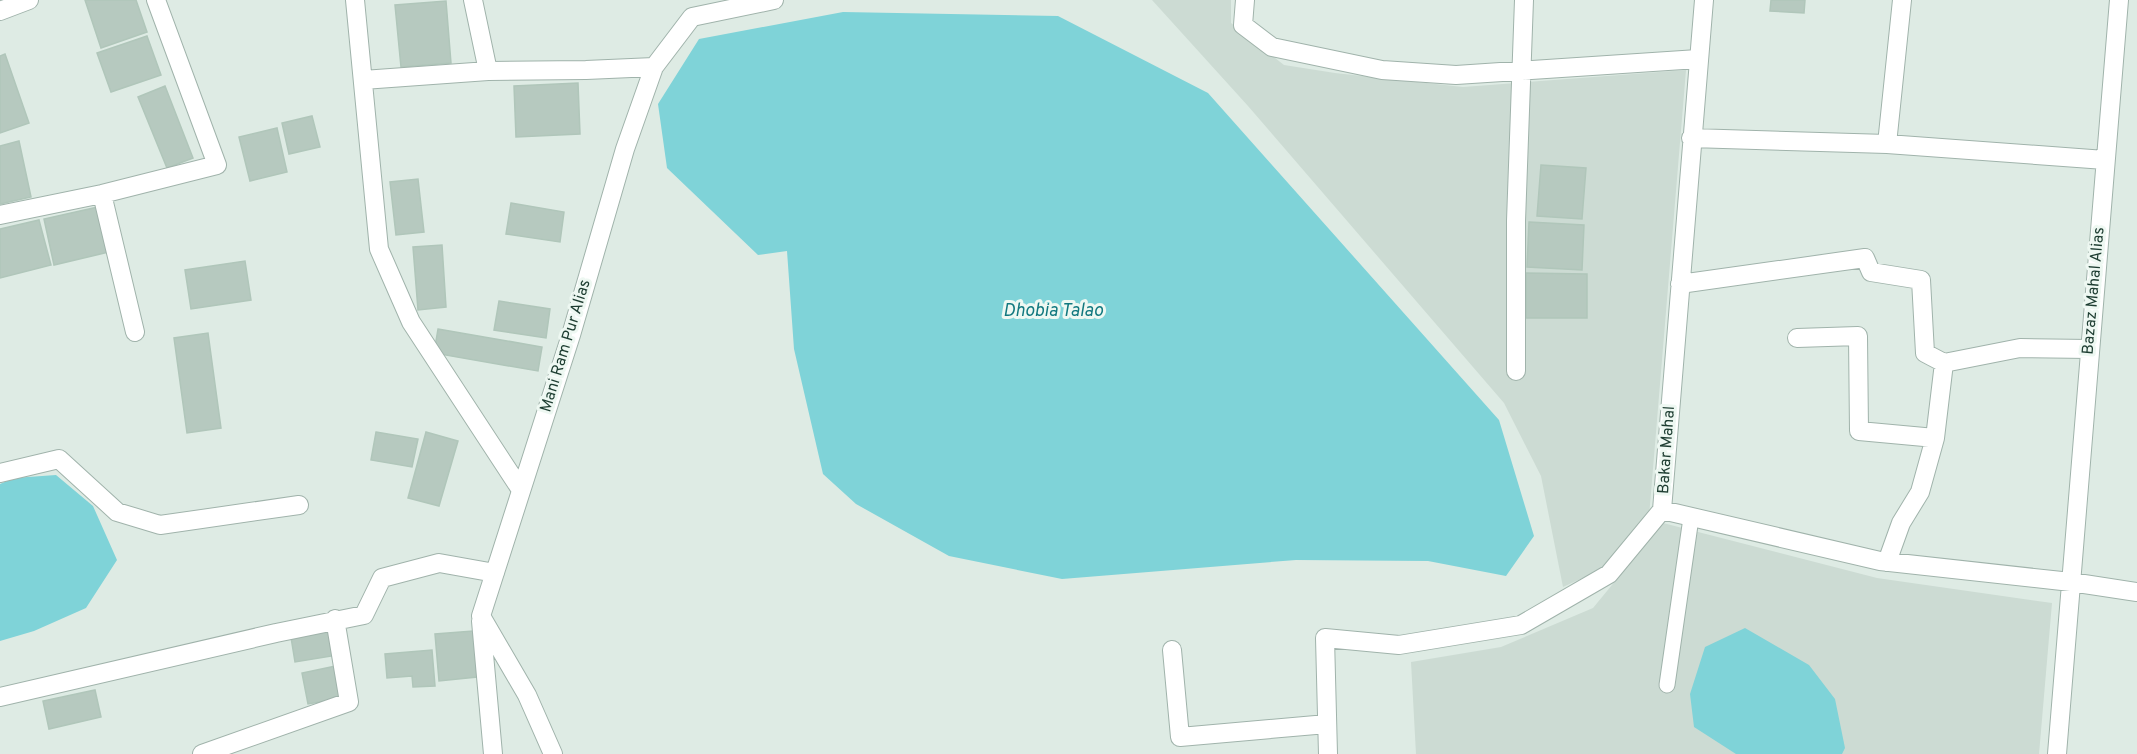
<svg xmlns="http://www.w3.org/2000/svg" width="2137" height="754" font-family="Overpass,sans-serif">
<rect width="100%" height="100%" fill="#deebe4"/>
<path fill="#ccdbd3" d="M1152,0H1231V23L1284,65L1335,73L1463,87L1686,70L1649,517L1600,570L1563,587L1541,476L1504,403L1248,106Z
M1663,523L1877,578L2052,603L2039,754H1416L1411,662L1501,647L1593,608Z"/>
<path fill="#7fd3d8" d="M843,12L1058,16L1208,93L1499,420L1534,536L1506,576L1428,561L1296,560L1062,579L949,556L856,504L823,474L794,349L787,251L758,255L667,168L658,104L699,39Z
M56,475L93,506L117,560L86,608L34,631L0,641V484L14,478Z
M1745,628L1809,665L1835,699L1845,748L1842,754H1736L1694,727L1690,694L1705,647Z"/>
<path fill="#b6c9bf" stroke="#b0c6ba" stroke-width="1.5" d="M85,0H136L147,32L101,48Z
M1771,0H1805L1804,13L1770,11Z
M446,1L451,63L401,67L395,5Z
M147,36L161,75L111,92L97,53Z
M5,54L29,123L0,133V56Z
M578,83L580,134L516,137L514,86Z
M165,86L193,158L167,168L138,97Z
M312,116L320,147L289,154L282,123Z
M277,128L287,172L250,181L239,137Z
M19,141L31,197L0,204V146Z
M1541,165L1586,168L1582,219L1537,216Z
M418,179L424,232L396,235L390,182Z
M511,203L564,212L560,242L506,234Z
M98,207L109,252L54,265L44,219Z
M39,220L51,265L0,278V229Z
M1529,222L1584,225L1582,270L1527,267Z
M442,245L446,307L418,310L413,247Z
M245,261L251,300L191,309L185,270Z
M1526,273L1587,274V318H1526Z
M499,301L550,309L546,338L494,330Z
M438,329L542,347L538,371L434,353Z
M208,333L221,428L187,433L174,338Z
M376,432L418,439L412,467L371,460Z
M426,432L458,441L439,506L408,498Z
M333,624L338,655L295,662L290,631Z
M473,631L477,677L439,681L435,634Z
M432,650L435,686L413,687L412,676L387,678L385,654Z
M336,666L343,698L308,704L302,673Z
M95,690L101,717L49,729L43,701Z"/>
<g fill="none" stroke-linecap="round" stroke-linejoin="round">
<g stroke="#a0b3ab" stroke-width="17">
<path id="service" d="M1667,685L1691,518"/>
</g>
<g stroke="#a0b3ab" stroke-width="20">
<path id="minor" d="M355,0L379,249L411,322L521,490
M473,0L488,71
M1245,0L1243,25L1272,47L1382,70L1456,75L1698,59
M0,11L29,0
M363,80L488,71L586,70L654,67
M1691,138L1887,144L2105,160
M1887,144L1902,0
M102,194L135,332
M0,215L102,194L217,165L156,0
M1680,284L1865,258L1871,272L1921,280L1925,353L1944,363L1935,438L1920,492L1901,523L1887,562
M1797,338L1858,336L1859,431L1935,438
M1944,363L2020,348L2089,349
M1516,371V221L1524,0
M0,473L59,459L117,512L160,525L299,505
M1662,510L1880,561L2071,582L2137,592
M481,621L493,754
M1172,650L1180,737L1327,724
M0,697L276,633L364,615L382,578L439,563L495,573
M202,754L349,702L335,619
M553,754L527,695L481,616L571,335L625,149L654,67L692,17L774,0
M1328,754L1325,638L1399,645L1521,625L1609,574L1662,510L1704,0
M2057,754L2119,0"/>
</g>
<use href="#service" stroke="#fff" stroke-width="15"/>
<use href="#minor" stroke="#fff" stroke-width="18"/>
</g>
<g text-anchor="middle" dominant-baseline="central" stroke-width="6" stroke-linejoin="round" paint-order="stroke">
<g font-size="16" fill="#1d3d31" stroke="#eef8f2">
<text transform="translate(2094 291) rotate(-85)">Bazaz Mahal Alias</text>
<text transform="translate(566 346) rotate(-73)">Mani Ram Pur Alias</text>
<text transform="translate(1667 450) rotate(-86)">Bakar Mahal</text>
</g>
<g font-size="18" font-style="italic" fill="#11787f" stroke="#eef8f2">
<text x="1053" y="311">Dhobia Talao</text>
</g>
</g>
</svg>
